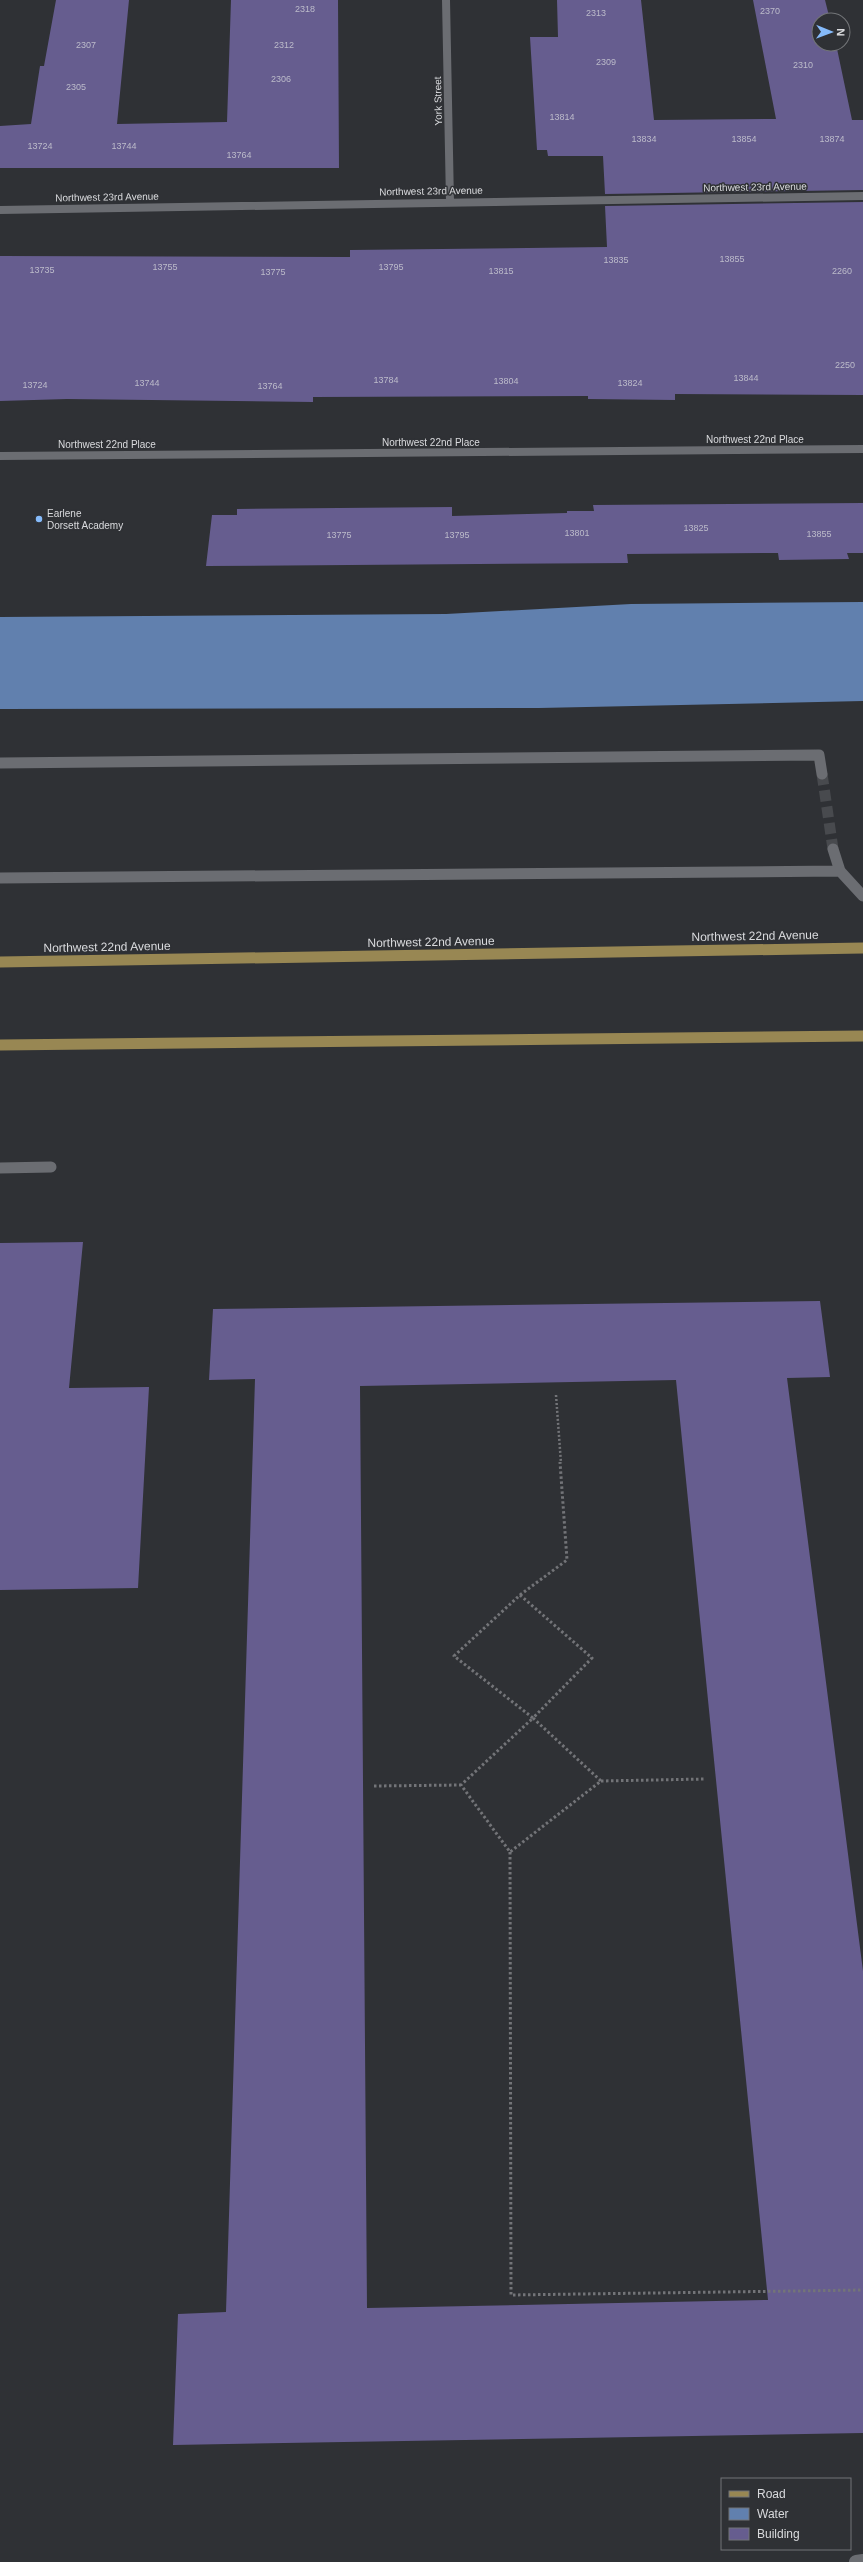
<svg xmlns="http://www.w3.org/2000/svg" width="863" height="2562" font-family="Arial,sans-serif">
<rect width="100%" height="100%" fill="#2f3135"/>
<path fill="#6180ae" d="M863,602V701L539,708L0,709V617L446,614L631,604Z"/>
<path fill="#665d8f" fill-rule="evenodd" d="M56,0H129L117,124L227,122L231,0H338L339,168H0V126L31,124L40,66H44Z
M557,0H641L654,120L776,119L753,0H825L830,20H819V44H836L852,120H863V190L605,194L603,156H548L547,150H537L530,37H558Z
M863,202V395L675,394V400L588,399V396L313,397V402L67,399L0,401V256L350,257V250L607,247L605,206Z
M863,503V553H847L849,559L779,560L778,553L627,554L628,563L206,566L212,515H237V509L452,507V516L567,513V511H594L593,505Z
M83,1242L69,1388L149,1387L138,1588L0,1590V1243Z
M820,1301L830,1377L787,1378L863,1971V2433L173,2445L178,2314L226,2312L255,1379L209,1380L213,1309ZM676,1380L768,2300L367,2308L360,1386Z"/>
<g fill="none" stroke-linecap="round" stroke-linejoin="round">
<path stroke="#484a4e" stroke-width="11" stroke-dasharray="11 5.5" stroke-linecap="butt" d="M822,774L833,849"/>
<path stroke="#737478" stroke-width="2.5" stroke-dasharray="2 2" stroke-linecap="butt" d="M556,1395L561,1463"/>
<path stroke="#737478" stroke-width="3" stroke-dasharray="2.5 2.5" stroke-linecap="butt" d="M520,1595L592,1658L533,1718L454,1656Z
M520,1595L567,1560L560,1462
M533,1718L601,1781L510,1852L461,1785Z
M601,1781L705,1779
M374,1786L461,1785
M510,1852L511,2295L863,2290"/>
<path stroke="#6b6d72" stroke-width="8" d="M446,0L450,202
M0,210L863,196
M0,456L863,449"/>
<path stroke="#6b6d72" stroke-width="11" d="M0,763L819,755L822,774
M833,849L840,871
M0,878L840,871L863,896
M0,1168L51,1167"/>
<path stroke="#6b6d72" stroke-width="14" d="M856,2562L863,2561"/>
<path stroke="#988753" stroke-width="11" d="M0,962L863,948
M0,1045L863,1036"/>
</g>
<circle fill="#86bbfb" stroke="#2f3135" stroke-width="1.5" cx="39" cy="519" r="4"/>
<g text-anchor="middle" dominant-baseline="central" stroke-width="3" stroke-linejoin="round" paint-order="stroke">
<g font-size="9" fill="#bcbbca">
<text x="305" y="9">2318</text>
<text x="770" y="11">2370</text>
<text x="596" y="13">2313</text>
<text x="86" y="45">2307</text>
<text x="284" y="45">2312</text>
<text x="606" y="62">2309</text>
<text x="803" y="65">2310</text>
<text x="281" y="79">2306</text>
<text x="76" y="87">2305</text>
<text x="562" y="117">13814</text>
<text x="644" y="139">13834</text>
<text x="744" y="139">13854</text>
<text x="832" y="139">13874</text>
<text x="40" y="146">13724</text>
<text x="124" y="146">13744</text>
<text x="239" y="155">13764</text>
<text x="732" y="259">13855</text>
<text x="616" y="260">13835</text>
<text x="165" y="267">13755</text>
<text x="391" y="267">13795</text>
<text x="42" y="270">13735</text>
<text x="501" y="271">13815</text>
<text x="842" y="271">2260</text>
<text x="273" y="272">13775</text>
<text x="845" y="365">2250</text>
<text x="746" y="378">13844</text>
<text x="386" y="380">13784</text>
<text x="506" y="381">13804</text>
<text x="147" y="383">13744</text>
<text x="630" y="383">13824</text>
<text x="35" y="385">13724</text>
<text x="270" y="386">13764</text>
<text x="696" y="528">13825</text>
<text x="577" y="533">13801</text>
<text x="819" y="534">13855</text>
<text x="339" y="535">13775</text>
<text x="457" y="535">13795</text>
</g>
<g font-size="10" fill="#d9dadd" stroke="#2f3135">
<text transform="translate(438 101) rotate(-91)">York Street</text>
<text transform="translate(755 187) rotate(-1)">Northwest 23rd Avenue</text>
<text transform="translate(431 191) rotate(-1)">Northwest 23rd Avenue</text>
<text transform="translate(107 197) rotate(-1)">Northwest 23rd Avenue</text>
<text x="755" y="439">Northwest 22nd Place</text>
<text x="431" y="442">Northwest 22nd Place</text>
<text x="107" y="444">Northwest 22nd Place</text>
</g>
<g font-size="10" fill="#d9dadd" stroke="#2f3135" text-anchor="start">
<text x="47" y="513">Earlene<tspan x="47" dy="12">Dorsett Academy</tspan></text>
</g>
<g font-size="12" fill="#d9dadd" stroke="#2f3135">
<text transform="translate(755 936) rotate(-1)">Northwest 22nd Avenue</text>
<text transform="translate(431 942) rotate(-1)">Northwest 22nd Avenue</text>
<text transform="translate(107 947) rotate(-1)">Northwest 22nd Avenue</text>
</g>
</g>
<rect x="721" y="2478" width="130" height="72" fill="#2f3135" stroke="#737578"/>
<rect x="729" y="2491" width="20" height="6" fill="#988753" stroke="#737578"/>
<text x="757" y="2498" font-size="12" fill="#d9dadd">Road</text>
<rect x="729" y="2508" width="20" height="12" fill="#6180ae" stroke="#737578"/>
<text x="757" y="2518" font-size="12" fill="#d9dadd">Water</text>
<rect x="729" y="2528" width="20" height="12" fill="#665d8f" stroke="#737578"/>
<text x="757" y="2538" font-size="12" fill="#d9dadd">Building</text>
<g transform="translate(831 32) rotate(91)"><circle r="19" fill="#2f3135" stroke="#737578"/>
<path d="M0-3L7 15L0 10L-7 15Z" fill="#86bbfb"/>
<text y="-6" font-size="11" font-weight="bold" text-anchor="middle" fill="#d9dadd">N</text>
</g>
</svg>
